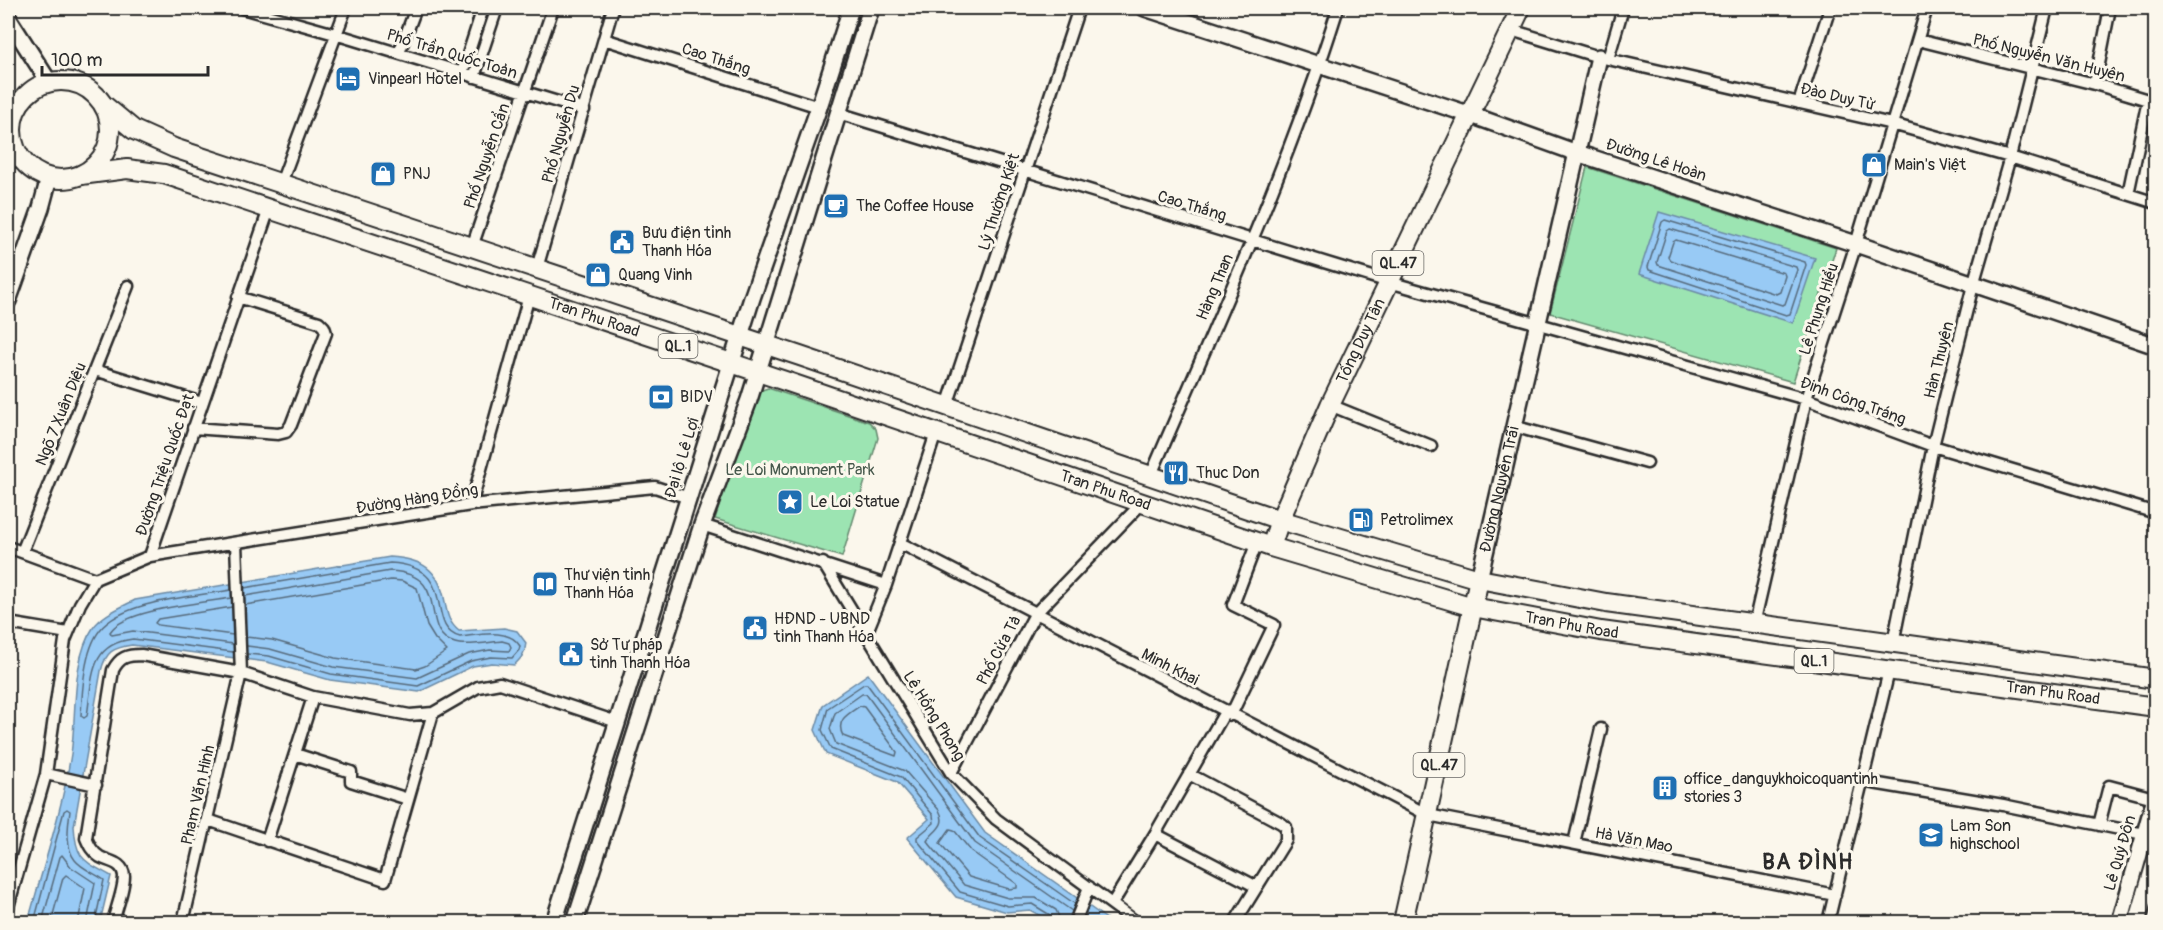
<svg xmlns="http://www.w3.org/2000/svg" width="2163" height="930" font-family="Pangolin,sans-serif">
<rect width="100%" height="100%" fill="#fbf7ec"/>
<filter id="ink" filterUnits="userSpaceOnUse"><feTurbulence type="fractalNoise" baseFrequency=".0167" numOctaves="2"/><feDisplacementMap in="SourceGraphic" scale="12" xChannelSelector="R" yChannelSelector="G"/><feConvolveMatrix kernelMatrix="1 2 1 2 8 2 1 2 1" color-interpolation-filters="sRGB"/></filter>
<g filter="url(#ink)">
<path fill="#9ce4b2" stroke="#64886e" stroke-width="1.5" d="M1587,167L1836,248L1793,382L1550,313Z
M768,388L869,422L876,429L878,438L842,557L715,519L753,399L759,391Z"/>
<path fill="#98caf5" stroke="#6c8aa4" stroke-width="1.5" d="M1659,212L1815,258L1793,323L1639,274Z
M390,557C422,559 439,569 445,602C447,614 449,623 459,631L504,628L517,631L526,643C525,653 522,658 514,665L492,663L473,666L419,692L330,680L267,662L132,645C113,648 106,651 101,671L74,826C76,860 83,860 111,876L100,922H28C43,867 62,811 71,754C77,716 71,660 93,628C103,614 120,608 135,600Z
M868,674L985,833L1111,922H1051L1030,910L1007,912L956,897L907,838L929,819L897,782L826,754L815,730L823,705Z"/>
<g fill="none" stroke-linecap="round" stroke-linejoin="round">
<path stroke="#576b7c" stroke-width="1.5" d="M1665,220L1805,262L1806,265L1790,314L1786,315L1649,270L1648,267L1662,222Z
M1670,229L1796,267L1797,270L1785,304L1782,305L1658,265L1657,262L1667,231Z
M1676,240L1784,273L1785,276L1780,292L1776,294L1670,260L1668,257L1673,242Z
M244,588L390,563C461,567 423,627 460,637C479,635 508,627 520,646L519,650L512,658L491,657L471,661L418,686L331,674L269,656L247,654
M231,590C194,597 124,600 100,630C84,650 82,692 81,716L84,718L87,716C93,679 88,644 133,639L233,652
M245,596L390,571C454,574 416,632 455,643C466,647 490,642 502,641L509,643L511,647L509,651L490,650L469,654L417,678L333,667L270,649L247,646
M231,598C203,603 125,609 110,632L112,635L133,631L233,644
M245,605L391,580L402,581L417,588L427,626L435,639L447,651L425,666L416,669L335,658L272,640L246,637
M232,607L158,619L155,623L158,625L233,635
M860,706L864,707L897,752L896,756L843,736C835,720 848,714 860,706Z
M950,829L954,830L971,851L1017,884V888L1009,889L969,877L940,843Z
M34,922L64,811L67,809L70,811C68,826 65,848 75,860C82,869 95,873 104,880L95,922
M42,922L60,857L62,855L71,867L95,883L87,922
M51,922L63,878L66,875L85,888L78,922
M1053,922L1050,915L1032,904L1008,906L960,892L917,840V837L934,823L933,815L901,777L831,749L822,730L828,708L864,684H867L980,838L1075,904
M1061,922L1056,910L1036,898H1008L964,885L927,841C934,830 948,826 939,810L905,771L836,744L830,729L835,713L862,694H866L975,843L1072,911"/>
<g stroke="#2b2b2b" stroke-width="15">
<path id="street" d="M242,8L335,34L584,110
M1511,30L1599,57L1892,124L2010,157L2156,203
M604,39L819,107
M1918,40L2095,84L2148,100L2128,194
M399,53L416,8
M1608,59L1623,8
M462,73L483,8
M474,77L497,8
M2095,84L2110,8
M1799,103L1830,8
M838,113L1389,282L1806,399L1933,446L2156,513
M281,183L346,8
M472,247L553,8
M537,268L613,8
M95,370L202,403
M1330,405L1431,446
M947,406L1079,8
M1513,426L1647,463
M193,428L278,434L286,432L291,425L326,333L324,327L319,322L238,297
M1151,475C1217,321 1288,168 1338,8
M471,505L529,296
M702,525L886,585
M900,543L1428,815L1835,895
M8,547L95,579
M22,552L128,286
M150,556L471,505L655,487L689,498
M823,563L951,773L996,819L1136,922
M8,623L68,633
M1754,624L1806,399L1856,244L1927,8
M866,634L886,585L936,433
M1893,643L1933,446L1973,285L2010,157L2047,8
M1231,715L1274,625L1233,605L1257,542
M295,754L351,772V781L408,799
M951,773L1035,614L1142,503
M46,774L96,785
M1189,774L1281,823L1286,827V840L1235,922
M1861,781L2003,805L2144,834
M208,820L385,880L433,713
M2099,825L2109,786L2154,798
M1155,834L1257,887
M267,841L313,697
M1574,843L1601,729
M1112,904L1155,834L1225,712
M8,907L46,774L65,640L68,633L80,604L95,579L150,556L269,209
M113,922C116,909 124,890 124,876C123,862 109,862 100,857C92,852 89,845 86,838L113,670C120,657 127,655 141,655L241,673L313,697L410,715L433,713L478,687L500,683L617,722
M183,922L241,673L236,543
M1075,922L1089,887
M1828,922L1889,671"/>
</g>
<g stroke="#2b2b2b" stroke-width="20">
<g id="secondary">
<path d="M1145,8L1471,115L1577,153L1856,244L2156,346"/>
<path d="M8,18L49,82"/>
<path d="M8,301L41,208L49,178"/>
<path id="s1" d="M1479,579L1599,57"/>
<path d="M554,922L752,298L819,107L851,8"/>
<path d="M575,922L702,525L749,400L871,8"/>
<path d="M2120,922L2156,794"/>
<path d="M2137,922L2156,858"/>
</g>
</g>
<g stroke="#2b2b2b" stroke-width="22">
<g id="highway">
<circle cx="61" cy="130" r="49"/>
<path d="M105,106L134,130L174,148L800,356L1280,520L1479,579L1606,603L2156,679"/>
<path id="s2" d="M81,175L127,169L164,174L791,383L1271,547L1473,607L1601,631L2156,707"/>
<path id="s3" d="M1271,547L1280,520L1330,405L1521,8"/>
<path d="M1403,922L1479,579"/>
</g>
</g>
<use href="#street" stroke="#fbf7ec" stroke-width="10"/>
<use href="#secondary" stroke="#fbf7ec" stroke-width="15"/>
<use href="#highway" stroke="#fbf7ec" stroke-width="18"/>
</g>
</g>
<defs>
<g id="hotel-square" transform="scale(1.35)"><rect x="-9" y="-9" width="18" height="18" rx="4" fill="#1f6fb2" stroke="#fbf7ec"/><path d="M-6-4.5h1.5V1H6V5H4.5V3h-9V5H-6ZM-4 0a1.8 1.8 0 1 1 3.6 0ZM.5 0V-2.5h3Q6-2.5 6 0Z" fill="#fff"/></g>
<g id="shop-square" transform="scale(1.35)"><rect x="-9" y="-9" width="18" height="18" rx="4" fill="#1f6fb2" stroke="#fbf7ec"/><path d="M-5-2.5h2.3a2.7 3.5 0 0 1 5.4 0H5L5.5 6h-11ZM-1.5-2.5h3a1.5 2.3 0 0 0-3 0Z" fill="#fff"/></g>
<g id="cafe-square" transform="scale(1.35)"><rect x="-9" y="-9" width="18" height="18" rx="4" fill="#1f6fb2" stroke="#fbf7ec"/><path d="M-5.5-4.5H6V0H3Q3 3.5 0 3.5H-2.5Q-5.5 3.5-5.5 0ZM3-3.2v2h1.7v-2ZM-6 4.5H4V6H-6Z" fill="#fff"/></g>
<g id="civic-square" transform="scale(1.35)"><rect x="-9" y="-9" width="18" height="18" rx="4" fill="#1f6fb2" stroke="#fbf7ec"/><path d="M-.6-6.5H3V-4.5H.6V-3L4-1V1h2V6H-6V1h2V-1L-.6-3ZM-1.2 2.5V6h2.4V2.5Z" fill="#fff"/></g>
<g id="bank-square" transform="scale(1.35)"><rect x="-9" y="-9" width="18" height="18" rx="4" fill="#1f6fb2" stroke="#fbf7ec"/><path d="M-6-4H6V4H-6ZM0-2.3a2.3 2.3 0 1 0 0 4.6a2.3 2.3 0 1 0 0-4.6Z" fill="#fff"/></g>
<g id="restaurant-square" transform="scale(1.35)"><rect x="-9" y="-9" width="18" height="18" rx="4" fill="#1f6fb2" stroke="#fbf7ec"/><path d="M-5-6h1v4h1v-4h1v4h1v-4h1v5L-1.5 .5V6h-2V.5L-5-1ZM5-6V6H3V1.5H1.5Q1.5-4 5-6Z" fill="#fff"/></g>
<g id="sight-square" transform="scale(1.35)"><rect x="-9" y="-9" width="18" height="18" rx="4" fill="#1f6fb2" stroke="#fbf7ec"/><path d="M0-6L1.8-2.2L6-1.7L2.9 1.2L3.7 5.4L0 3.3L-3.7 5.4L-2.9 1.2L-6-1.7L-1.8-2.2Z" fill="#fff"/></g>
<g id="fuel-square" transform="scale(1.35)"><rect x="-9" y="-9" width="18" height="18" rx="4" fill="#1f6fb2" stroke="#fbf7ec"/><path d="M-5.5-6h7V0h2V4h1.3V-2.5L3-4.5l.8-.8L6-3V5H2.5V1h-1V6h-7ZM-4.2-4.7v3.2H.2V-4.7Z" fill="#fff"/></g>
<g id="library-square" transform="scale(1.35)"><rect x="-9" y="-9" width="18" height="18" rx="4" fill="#1f6fb2" stroke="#fbf7ec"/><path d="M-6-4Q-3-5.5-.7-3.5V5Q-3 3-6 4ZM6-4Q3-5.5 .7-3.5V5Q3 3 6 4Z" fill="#fff"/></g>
<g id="building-square" transform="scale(1.35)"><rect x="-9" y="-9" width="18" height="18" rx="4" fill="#1f6fb2" stroke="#fbf7ec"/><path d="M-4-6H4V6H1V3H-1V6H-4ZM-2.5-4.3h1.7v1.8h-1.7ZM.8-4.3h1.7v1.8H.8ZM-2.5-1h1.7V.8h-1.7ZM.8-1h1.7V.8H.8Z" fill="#fff"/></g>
<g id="school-square" transform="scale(1.35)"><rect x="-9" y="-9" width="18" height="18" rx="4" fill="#1f6fb2" stroke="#fbf7ec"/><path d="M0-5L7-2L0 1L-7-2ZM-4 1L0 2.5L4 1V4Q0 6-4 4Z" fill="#fff"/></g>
</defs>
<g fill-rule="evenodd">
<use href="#hotel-square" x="348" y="79"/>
<use href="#shop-square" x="1874" y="165"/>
<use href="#shop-square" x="383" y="174"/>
<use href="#cafe-square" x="836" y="206"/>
<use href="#civic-square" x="622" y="242"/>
<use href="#shop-square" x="598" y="275"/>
<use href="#bank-square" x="661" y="397"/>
<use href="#restaurant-square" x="1176" y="473"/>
<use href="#sight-square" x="790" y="502"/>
<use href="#fuel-square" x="1361" y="520"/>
<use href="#library-square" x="545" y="584"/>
<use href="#civic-square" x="755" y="628"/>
<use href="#civic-square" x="571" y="654"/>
<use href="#building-square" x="1665" y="788"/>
<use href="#school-square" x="1931" y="835"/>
</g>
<g text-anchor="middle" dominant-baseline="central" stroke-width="6" stroke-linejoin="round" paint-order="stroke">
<g fill="#fbf7ec" stroke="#696865" stroke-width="1.5">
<rect x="1372.5" y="251" width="51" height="24" rx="4.5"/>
<rect x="658.5" y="334" width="39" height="24" rx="4.5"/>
<rect x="1794.5" y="649" width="39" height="24" rx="4.5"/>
<rect x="1413.5" y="753" width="51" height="24" rx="4.5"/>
</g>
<g font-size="15" font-weight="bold" fill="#2b2b2b">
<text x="1398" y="263">QL.47</text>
<text x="678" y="346">QL.1</text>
<text x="1814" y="661">QL.1</text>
<text x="1439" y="765">QL.47</text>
</g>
<g font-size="16" fill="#2b2b2b" stroke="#fbf7ec">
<text transform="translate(452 54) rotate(17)">Phố Trần Quốc Toản</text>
<text transform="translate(2049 58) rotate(14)">Phố Nguyễn Văn Huyên</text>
<text transform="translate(716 59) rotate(18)">Cao Thắng</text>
<text transform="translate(1838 97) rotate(13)">Đào Duy Từ</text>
<text transform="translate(561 134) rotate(-74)">Phố Nguyễn Du</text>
<text transform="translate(487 156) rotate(-71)">Phố Nguyễn Cẩn</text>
<text transform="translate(1656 160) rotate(18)">Đường Lê Hoàn</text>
<text transform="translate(999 202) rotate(-72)">Lý Thường Kiệt</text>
<text transform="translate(1192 206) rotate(17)">Cao Thắng</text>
<text transform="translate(1215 287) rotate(-67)">Hàng Than</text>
<text transform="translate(1819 309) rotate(-72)">Lê Phụng Hiểu</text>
<text stroke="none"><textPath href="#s2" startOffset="537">Tran Phu Road</textPath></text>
<text stroke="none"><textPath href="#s3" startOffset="225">Tống Duy Tân</textPath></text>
<text transform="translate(1939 360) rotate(-76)">Hàn Thuyên</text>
<text transform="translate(1853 401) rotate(20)">Đinh Công Tráng</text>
<text transform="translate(61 414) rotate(-68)">Ngõ 7 Xuân Diệu</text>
<text transform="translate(682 458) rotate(-73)">Đại lộ Lê Lợi</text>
<text transform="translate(165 465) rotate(-71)">Đường Triệu Quốc Đạt</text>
<text stroke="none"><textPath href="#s1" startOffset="92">Đường Nguyễn Trãi</textPath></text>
<text stroke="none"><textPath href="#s2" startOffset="1077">Tran Phu Road</textPath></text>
<text transform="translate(417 499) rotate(-9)">Đường Hàng Đồng</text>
<text stroke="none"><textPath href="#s2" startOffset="1563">Tran Phu Road</textPath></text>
<text transform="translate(999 650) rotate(-62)">Phố Cửa Tả</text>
<text transform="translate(1170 667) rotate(27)">Minh Khai</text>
<text stroke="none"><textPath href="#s2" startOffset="2049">Tran Phu Road</textPath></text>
<text transform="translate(934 716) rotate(58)">Lê Hồng Phong</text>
<text transform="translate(198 795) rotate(-77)">Phạm Văn Hinh</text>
<text transform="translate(1634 840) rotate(11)">Hà Văn Mao</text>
<text transform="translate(2120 853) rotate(-74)">Lê Quý Đôn</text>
</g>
<g font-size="16" fill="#2b2b2b" stroke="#fbf7ec" text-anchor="start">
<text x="368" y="79">Vinpearl Hotel</text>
<text x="1894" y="165">Main's Việt</text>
<text x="403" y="174">PNJ</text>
<text x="856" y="206">The Coffee House</text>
<text x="642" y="233">Bưu điện tỉnh<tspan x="642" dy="18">Thanh Hóa</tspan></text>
<text x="618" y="275">Quang Vinh</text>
<text x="680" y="397">BIDV</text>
<text x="1196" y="473">Thuc Don</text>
<text x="810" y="502">Le Loi Statue</text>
<text x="1380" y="520">Petrolimex</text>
<text x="564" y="575">Thư viện tỉnh<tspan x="564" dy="18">Thanh Hóa</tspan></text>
<text x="774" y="619">HĐND - UBND<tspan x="774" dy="18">tỉnh Thanh Hóa</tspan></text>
<text x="590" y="645">Sở Tư pháp<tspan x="590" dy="18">tỉnh Thanh Hóa</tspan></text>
<text x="1684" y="779">office_danguykhoicoquantinh<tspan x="1684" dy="18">stories 3</tspan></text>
<text x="1950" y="826">Lam Son<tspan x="1950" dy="18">highschool</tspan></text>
</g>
<g font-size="16" fill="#47594d" stroke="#fbf7ec">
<text x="800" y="470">Le Loi Monument Park</text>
</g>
<g font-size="22" font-weight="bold" letter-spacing="1.5" fill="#2b2b2b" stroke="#fbf7ec">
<text x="1808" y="862">BA ĐÌNH</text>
</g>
</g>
<rect width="2163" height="930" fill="none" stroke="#fbf7ec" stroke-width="30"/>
<rect x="15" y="15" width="2133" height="900" fill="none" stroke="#2b2b2b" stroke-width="2" filter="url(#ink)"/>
<path d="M42 66v9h166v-9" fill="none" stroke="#2b2b2b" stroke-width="3"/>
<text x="51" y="66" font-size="18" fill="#2b2b2b" stroke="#fbf7ec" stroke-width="4.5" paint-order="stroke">100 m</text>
</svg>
